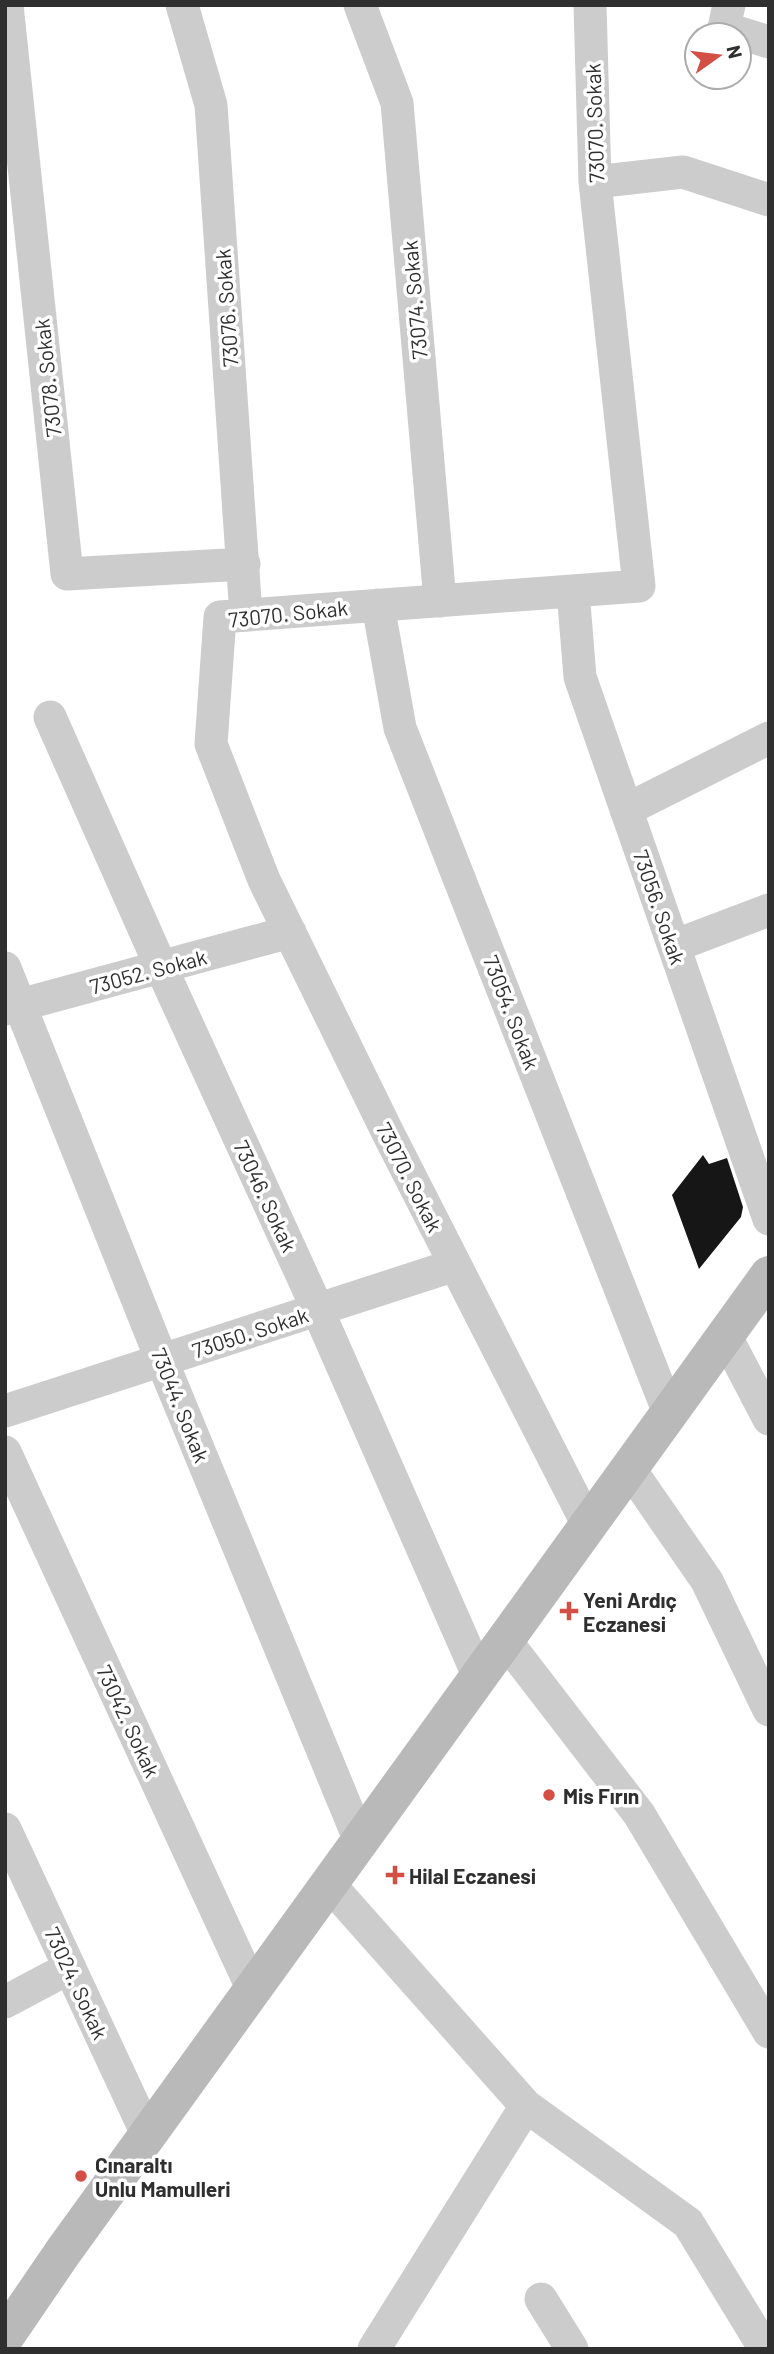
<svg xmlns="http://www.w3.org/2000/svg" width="774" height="2354" font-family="Barlow,sans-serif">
<rect width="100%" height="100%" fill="#fff"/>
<path fill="#161616" d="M703,1155L709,1164L727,1158L743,1207L741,1217L699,1269L672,1195Z"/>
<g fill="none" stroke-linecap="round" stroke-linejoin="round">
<path stroke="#ccc" stroke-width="33" d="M7,5L67,574L244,564
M182,5L211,105L246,615
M360,5L397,103L440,601
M729,5L724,28L769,42
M595,182L683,172L769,200
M573,591L580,677L769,1219
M378,605L400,728L669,1413
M50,717L161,967L312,1297L479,1677
M626,810L769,738
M674,946L769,910
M5,968L162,1361L360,1841
M5,1009L290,932
M725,1335L769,1419
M5,1411L455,1265
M5,1452L253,1990
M629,1468L707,1581L769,1710
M588,1525L388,1133L264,880L211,744L220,617L639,586L595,182L590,5
M505,1640L639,1814L769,2032
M5,1829L148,2136
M329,1884L526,2106L374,2349
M5,2002L69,1968
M526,2106L688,2223L765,2349
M541,2299L572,2349"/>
<path stroke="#b9b9b9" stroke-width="38" d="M5,2337L63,2252L769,1275"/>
</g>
<g fill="#d34e45" stroke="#fff" stroke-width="2.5">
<path d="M565.5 1600.5h7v7h7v7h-7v7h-7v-7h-7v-7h7z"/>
<circle cx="549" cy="1795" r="7"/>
<path d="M391.5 1864.5h7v7h7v7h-7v7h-7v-7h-7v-7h7z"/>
<circle cx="81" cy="2176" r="7"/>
</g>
<g text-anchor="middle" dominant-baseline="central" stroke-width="7" stroke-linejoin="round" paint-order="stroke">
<g font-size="21" fill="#2f2f2f" stroke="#fff">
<text transform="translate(594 123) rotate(-92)">73070. Sokak</text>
<text transform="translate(414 300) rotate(-95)">73074. Sokak</text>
<text transform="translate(226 308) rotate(-94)">73076. Sokak</text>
<text transform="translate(47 378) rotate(-96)">73078. Sokak</text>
<text transform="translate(288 613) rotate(-6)">73070. Sokak</text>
<text transform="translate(660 907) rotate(71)">73056. Sokak</text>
<text transform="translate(148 971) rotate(-15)">73052. Sokak</text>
<text transform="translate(512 1012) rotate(69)">73054. Sokak</text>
<text transform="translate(410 1177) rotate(63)">73070. Sokak</text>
<text transform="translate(266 1196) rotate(65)">73046. Sokak</text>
<text transform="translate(250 1332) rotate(-18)">73050. Sokak</text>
<text transform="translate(181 1405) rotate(68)">73044. Sokak</text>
<text transform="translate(129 1721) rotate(65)">73042. Sokak</text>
<text transform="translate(77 1983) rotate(65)">73024. Sokak</text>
</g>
<g font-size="21" font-weight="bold" fill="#2f2f2f" stroke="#fff" text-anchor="start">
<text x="583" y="1599">Yeni Ardıç<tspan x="583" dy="24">Eczanesi</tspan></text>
<text x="563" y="1795">Mis Fırın</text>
<text x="409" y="1875">Hilal Eczanesi</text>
<text x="95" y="2164">Cınaraltı<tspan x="95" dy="24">Unlu Mamulleri</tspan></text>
</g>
</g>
<rect width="774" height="2354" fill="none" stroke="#2f2f2f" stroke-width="14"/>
<g transform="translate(718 56) rotate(76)"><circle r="33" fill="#ffffff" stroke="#acacac" stroke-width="2"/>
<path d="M0-5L12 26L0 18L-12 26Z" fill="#d34e45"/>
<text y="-10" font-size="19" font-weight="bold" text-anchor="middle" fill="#2f2f2f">N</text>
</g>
</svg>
